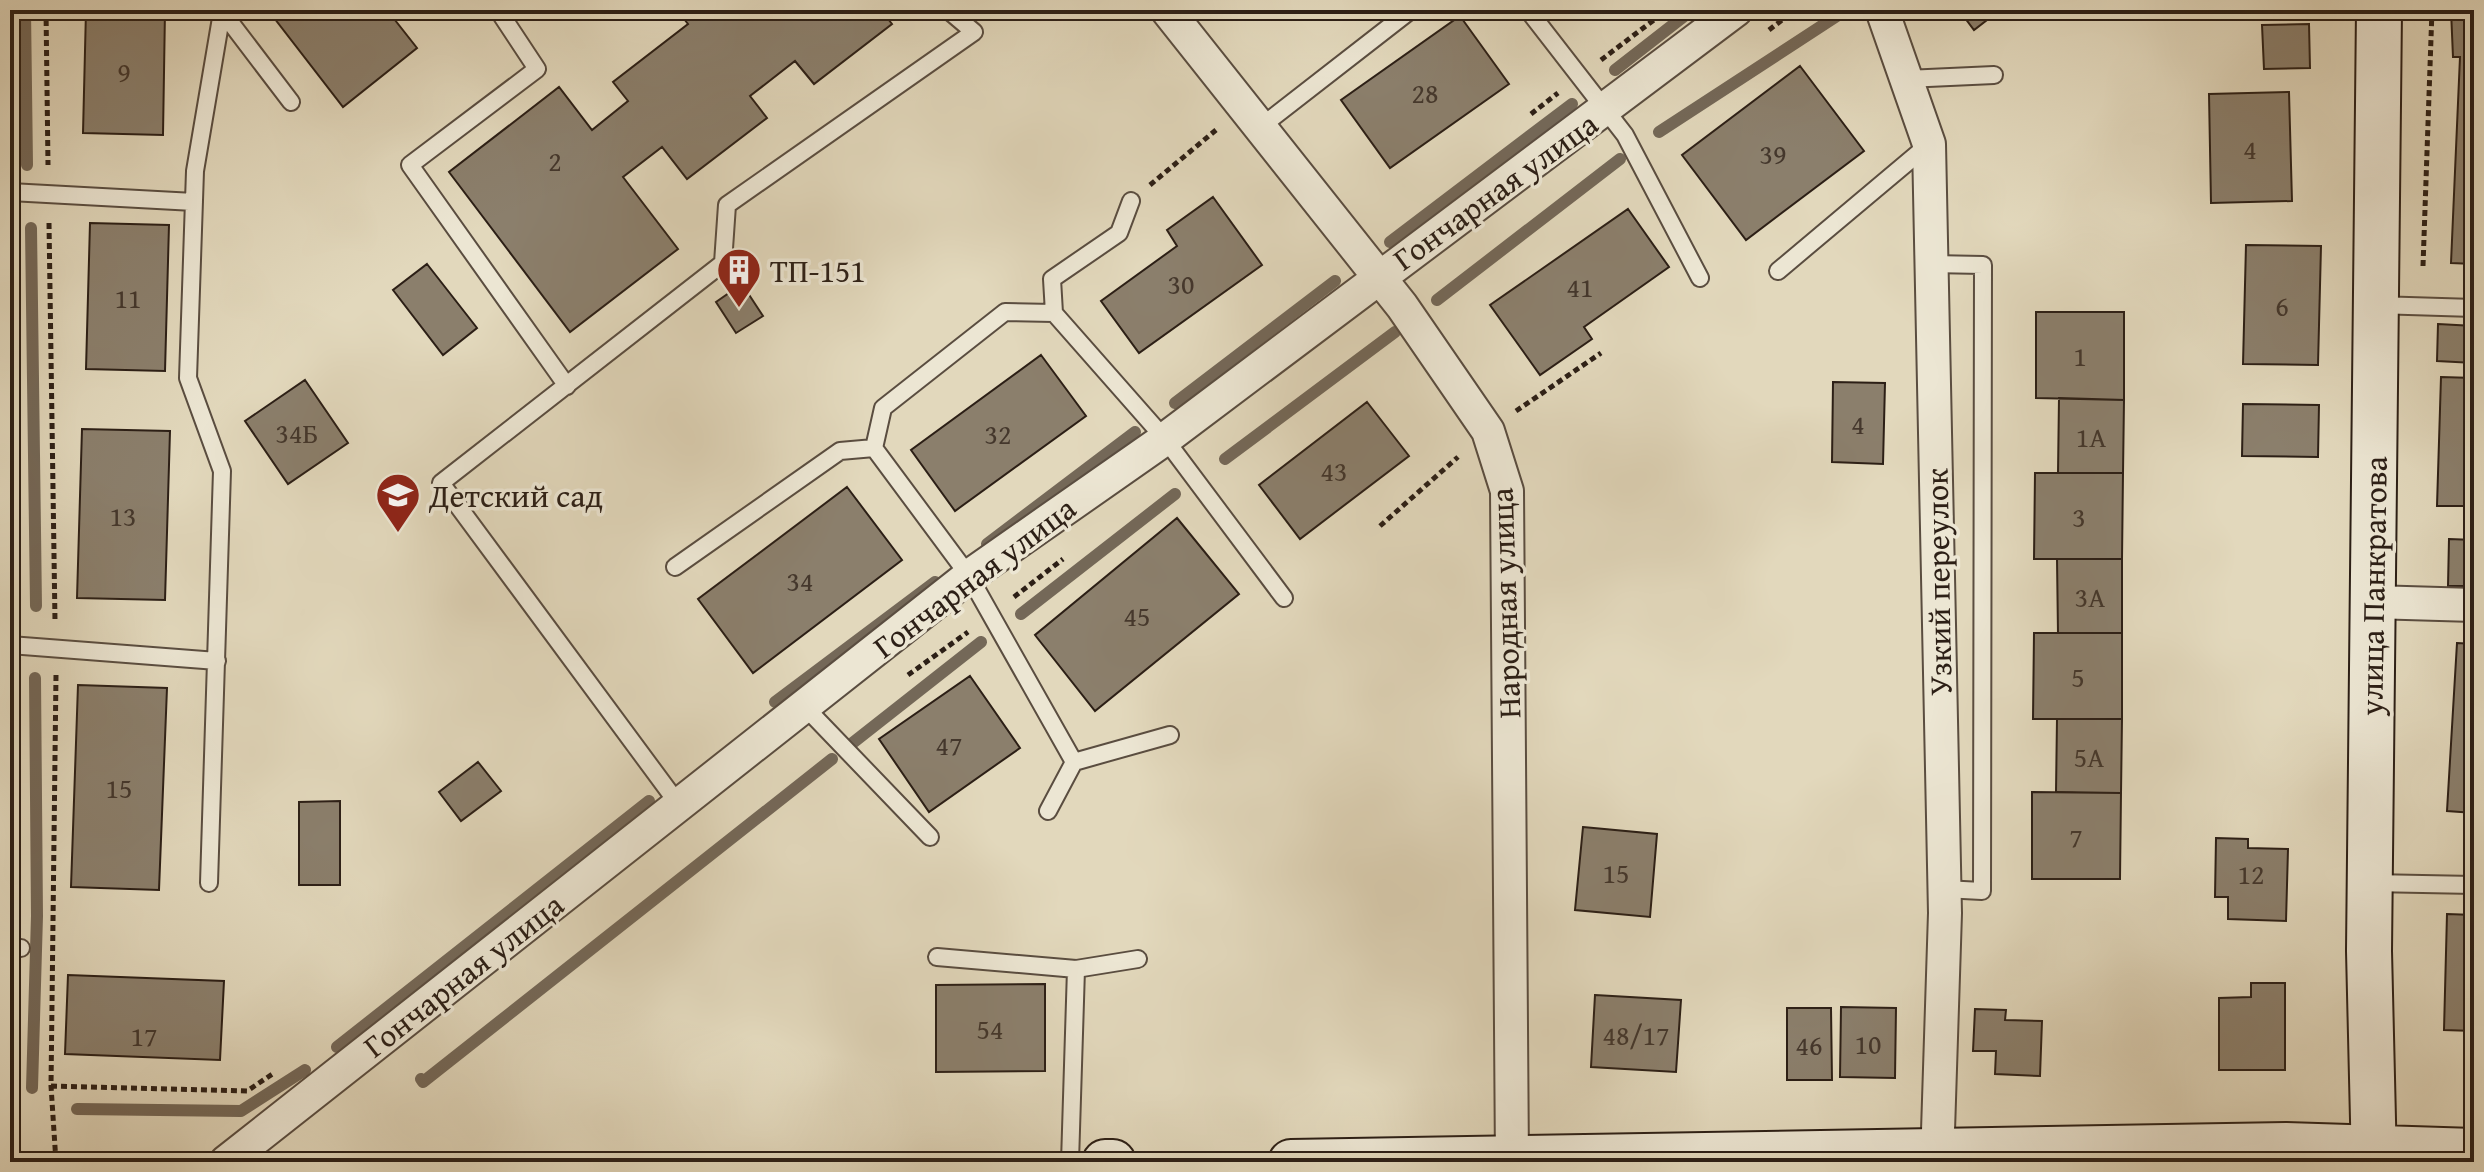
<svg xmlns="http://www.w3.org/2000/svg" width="2484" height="1172" font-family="'Gentium Book Plus',serif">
<rect width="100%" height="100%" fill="#e2d8bc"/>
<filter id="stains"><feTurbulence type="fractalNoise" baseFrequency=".0025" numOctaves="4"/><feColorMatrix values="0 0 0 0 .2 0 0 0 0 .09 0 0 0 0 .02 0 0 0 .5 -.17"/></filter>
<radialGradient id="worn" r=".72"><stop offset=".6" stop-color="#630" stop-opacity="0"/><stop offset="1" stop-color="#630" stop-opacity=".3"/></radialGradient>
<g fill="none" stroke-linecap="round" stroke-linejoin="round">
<path stroke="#746858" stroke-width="12" d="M25,10L27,165
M1615,70L1692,10
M1659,132L1846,10
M31,228L36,606
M1390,242L1572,104
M1437,300L1620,159
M1175,403L1335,281
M1225,459L1395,332
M987,544L1135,432
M1021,614L1175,494
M775,702L935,582
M850,745L981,642
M337,1047L649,801
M421,1079L423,1082L832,759
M32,1088L37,916L35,678
M77,1109L241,1111L305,1070"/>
</g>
<path fill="#8b7f6c" stroke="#2c1f16" stroke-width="2" d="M86,10H165L163,135L83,133Z
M268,10H387L417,48L343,107Z
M677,10H881L892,24L814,84L795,61L750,96L767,118L687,179L662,147L623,177L678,249L570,332L449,172L559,87L592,130L628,101L613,82L688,24Z
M1959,10H2000L1974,30Z
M2451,10H2474V264L2451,263L2460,57H2453Z
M1460,16L1509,84L1390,168L1341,100Z
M2309,24L2310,68L2264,69L2262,25Z
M1800,66L1864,151L1746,240L1682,155Z
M2289,92L2292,201L2211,203L2209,94Z
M1213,197L1262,265L1139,353L1101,301L1177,246L1167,230Z
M1628,209L1669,267L1584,327L1592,339L1540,375L1490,305Z
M90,223L169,225L165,371L86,369Z
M2246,245L2321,246L2318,365L2243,364Z
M427,264L477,328L443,355L393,290Z
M742,284L763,316L736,333L716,302Z
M2036,312H2124V400L2036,398Z
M2438,324L2474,326V363L2437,361Z
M1041,355L1086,416L955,511L911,450Z
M2441,377L2474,378V506H2437Z
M305,380L348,443L288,484L245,421Z
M1833,382L1885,383L1883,464L1832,462Z
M2059,398L2124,400L2123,473H2058Z
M1367,402L1409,456L1300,539L1259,485Z
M2243,404L2319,405L2318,457L2242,456Z
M82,429L170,431L165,600L77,598Z
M2035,473H2123L2122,559H2034Z
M847,487L902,560L753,673L698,599Z
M1177,518L1239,594L1095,711L1035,635Z
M2449,539L2474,540V586H2448Z
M2057,559H2122V633H2058Z
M2034,633H2122V719H2033Z
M2457,643L2474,644V813L2447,811Z
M970,676L1020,748L929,812L879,739Z
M78,685L167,688L159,890L71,887Z
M2057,719H2122L2121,793L2056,792Z
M478,762L501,791L461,821L439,792Z
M2032,792L2121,793L2120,879H2032Z
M340,801V885H299V802Z
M1583,827L1657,834L1650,917L1575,910Z
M2216,838L2248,839V848L2288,849L2286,921L2228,919V897H2215Z
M2447,914L2474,915V1031L2444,1030Z
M68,975L224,981L220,1060L65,1054Z
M2251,983H2285V1070H2219V998L2251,997Z
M1045,984V1071L936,1072V985Z
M1595,995L1681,1000L1676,1072L1591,1067Z
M1841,1007L1896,1008L1895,1078L1840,1077Z
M1787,1008H1831L1832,1080H1787Z
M1975,1009L2006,1010L2005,1020L2042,1021L2040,1076L1995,1074L1996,1051H1973Z"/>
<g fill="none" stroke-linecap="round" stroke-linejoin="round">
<g stroke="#5a4d40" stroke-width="20">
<path id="lane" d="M221,10L291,102
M498,10L537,69L410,165L567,386
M1528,10L1625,135L1700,278
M1906,79L1994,75
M1258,129L1411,10
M10,192L194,202
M1931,264L1983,265L1982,891L1944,889
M1778,271L1928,145
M2376,305L2474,308
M1054,313L1052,279L1119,233L1131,201
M874,448L883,408L1005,312L1054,313L1165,439L1284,598
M675,567L840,451L874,448L969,576L1074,762L1048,811
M10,645L217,661
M804,706L930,837
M1074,762L1170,735
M679,805L441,483L723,263L727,205L974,32L948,10
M209,883L222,471L188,378L195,171L222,12
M2371,883L2474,885
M10,948H21
M937,957L1076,969
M1070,1162L1076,969L1138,959"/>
</g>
<g stroke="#5a4d40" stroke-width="36">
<path id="street" d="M1167,10L1402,306L1488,431L1507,491L1512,1162
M1882,10L1929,144L1945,913L1937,1162
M2372,602L2474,605
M226,1162L969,576L1165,439L1736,10"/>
</g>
<g stroke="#2c1f16" stroke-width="48">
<path id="secondary" d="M1105,1162H1113
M1291,1162L2286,1145L2474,1151
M2374,1162L2369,951L2379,10"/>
</g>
<path stroke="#2c1f16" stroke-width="5" stroke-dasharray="6 4" stroke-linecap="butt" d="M46,10L48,165
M1769,30L1795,10
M1601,60L1667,10
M1531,114L1558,93
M1150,185L1216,130
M49,223L55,621
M2423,266L2432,10
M1516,411L1601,353
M1380,526L1458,457
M1014,597L1063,559
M56,675L51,1086L56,1162
M908,675L968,632
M51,1086L247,1091L274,1073"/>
<use href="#lane" stroke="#ece6d3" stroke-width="16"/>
<use href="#street" stroke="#ece6d3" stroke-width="32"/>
<use href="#secondary" stroke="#ece6d3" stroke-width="44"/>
</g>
<defs>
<g id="building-pin" transform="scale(2.3)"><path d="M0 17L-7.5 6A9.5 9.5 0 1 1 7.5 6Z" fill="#8f2418" stroke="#ece6d3"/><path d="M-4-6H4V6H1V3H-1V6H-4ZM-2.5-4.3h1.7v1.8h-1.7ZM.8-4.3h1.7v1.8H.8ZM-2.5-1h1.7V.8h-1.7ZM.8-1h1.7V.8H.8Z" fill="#fff"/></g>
<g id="school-pin" transform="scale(2.3)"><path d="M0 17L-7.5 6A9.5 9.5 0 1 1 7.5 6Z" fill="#8f2418" stroke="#ece6d3"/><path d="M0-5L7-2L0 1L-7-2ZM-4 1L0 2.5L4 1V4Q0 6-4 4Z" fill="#fff"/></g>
</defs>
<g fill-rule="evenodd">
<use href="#building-pin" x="739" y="270"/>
<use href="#school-pin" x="398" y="495"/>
</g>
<g text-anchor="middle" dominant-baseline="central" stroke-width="7" stroke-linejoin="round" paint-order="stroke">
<g font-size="28" fill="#44372c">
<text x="124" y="71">9</text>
<text x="1425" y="92">28</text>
<text x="2250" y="148">4</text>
<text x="1773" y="153">39</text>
<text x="555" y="160">2</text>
<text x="1181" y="283">30</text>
<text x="1580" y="286">41</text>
<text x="128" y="297">11</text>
<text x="2282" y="305">6</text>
<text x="2080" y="355">1</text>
<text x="1858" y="423">4</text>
<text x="297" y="432">34Б</text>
<text x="998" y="433">32</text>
<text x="2091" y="436">1А</text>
<text x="1334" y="470">43</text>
<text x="123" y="515">13</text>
<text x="2079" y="516">3</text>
<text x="800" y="580">34</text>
<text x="2090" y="596">3А</text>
<text x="1137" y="615">45</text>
<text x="2078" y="676">5</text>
<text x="949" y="744">47</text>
<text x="2089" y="756">5А</text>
<text x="119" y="787">15</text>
<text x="2076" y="836">7</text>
<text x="1616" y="872">15</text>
<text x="2251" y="873">12</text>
<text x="990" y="1028">54</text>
<text x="1636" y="1034">48/17</text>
<text x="144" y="1035">17</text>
<text x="1868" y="1043">10</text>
<text x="1809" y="1044">46</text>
</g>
<g font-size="32" fill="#2c1f16" stroke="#ece6d3">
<text transform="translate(1495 191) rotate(-36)">Гончарная улица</text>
<text transform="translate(974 577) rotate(-37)">Гончарная улица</text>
<text transform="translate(1938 582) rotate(-91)">Узкий переулок</text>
<text transform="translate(2373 586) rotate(-89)">улица Панкратова</text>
<text transform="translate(1505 603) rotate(-92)">Народная улица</text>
<text transform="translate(463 975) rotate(-38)">Гончарная улица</text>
</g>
<g font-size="32" fill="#2c1f16" stroke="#ece6d3" text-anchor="start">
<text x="770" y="270">ТП-151</text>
<text x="429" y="495">Детский сад</text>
</g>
</g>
<rect width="2484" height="1172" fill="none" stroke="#e2d8bc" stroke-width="40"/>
<rect x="12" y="12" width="2460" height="1148" fill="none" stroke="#2c1f16" stroke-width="4"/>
<rect x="20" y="20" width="2444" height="1132" fill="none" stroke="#2c1f16" stroke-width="2"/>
<rect width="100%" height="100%" filter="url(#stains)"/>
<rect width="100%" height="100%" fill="url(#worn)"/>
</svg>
